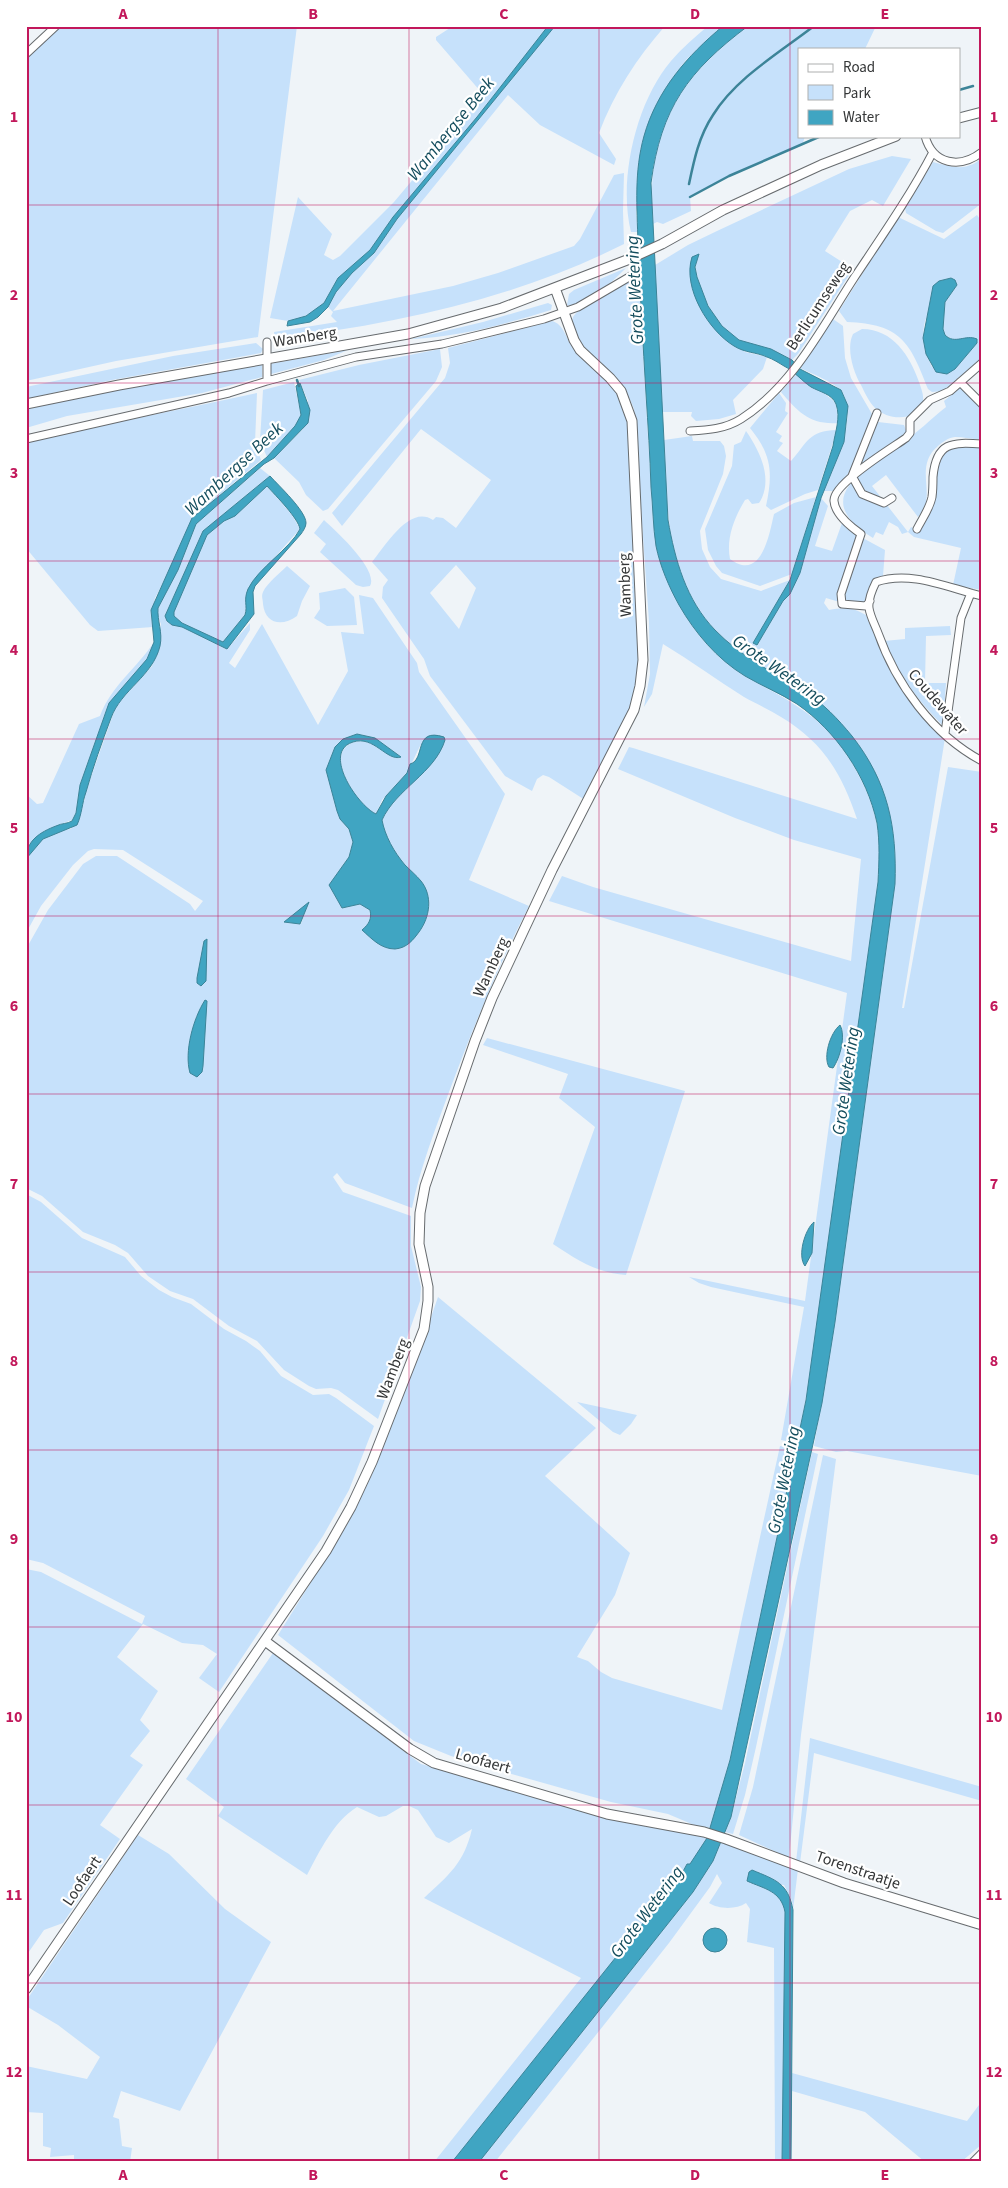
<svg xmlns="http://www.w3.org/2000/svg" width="1008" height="2188" font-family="'Source Sans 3',sans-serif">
<rect width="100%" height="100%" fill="#eff4f8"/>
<path fill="#c6e1fb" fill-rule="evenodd" d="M58,26H297L258,337L116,361L26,381V56Z
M453,26H548L477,117L393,217L370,250L338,278L324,303L313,312L298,319L288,321L270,318L298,197L332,234L324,255L333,260L340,256L394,202L482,97L481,92L436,40V37Z
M555,26H665C637,58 614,93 599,133L616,159L614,165L540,125L508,95L333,311L453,286L498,273L574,246L580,239L614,175L624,173L623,211L624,244C515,299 395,324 275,339L274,332L337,322L331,316L333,312L328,307L336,292L352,273L374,253L397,219Z
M708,26H723L686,60L673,77L652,113L636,212L638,232H631C618,180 636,102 671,61C682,48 695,37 708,26Z
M748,26H876L865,49H799V136H805L803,143L729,176L690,197L691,211L663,224L657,222L653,224C646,132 675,81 748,26Z
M892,156L911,159L883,206L872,200L850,211L825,251L853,269L798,354L792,360C778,351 764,350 749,344C724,335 709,312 701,288C697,277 693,266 699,255L692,258L703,311L745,352L767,357L763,369L733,400L736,414L719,419L696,421L691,416L692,412H662L655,277L639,285L653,521C661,583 691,644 747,677C785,699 823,716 847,755C863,780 877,810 879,840C881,867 876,895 873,922C868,960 862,999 857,1038C840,1173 825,1310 797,1443L781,1440L804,1307L711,1287L699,1283L689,1277L805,1301L847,993L549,901L562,876L593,887L851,961L861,859L794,840L735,818L618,769L629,747L633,748L857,819C842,774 823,742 781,717C769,709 756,704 744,697C717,680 691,661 663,644L652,694L644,707L650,674L649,622L634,409C626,385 605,373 588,356C581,348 576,337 570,329L573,317L576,313L688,245L717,231L849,169Z
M982,158V203L943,233L936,231L906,213L905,208L933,162C952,167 966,172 982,158Z
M977,215L982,222V358L943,391L932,392L928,389C910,342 901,324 847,322L839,311L898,217L944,239ZM951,278L956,287L945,302L943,329L945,335L954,340L966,338L977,343L961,362L932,367C925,352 921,337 925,321C927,316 930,311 931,306C934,289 930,282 951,278Z
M626,268C609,285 593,299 570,306L567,305L569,294L574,290Z
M548,303L552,305L551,310C505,324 459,337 411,339L483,322Z
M833,319L843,326L845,358L851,378L872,414C869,438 852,473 835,491H824C834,467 859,415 841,391C834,382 810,373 800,368Z
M552,321C564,324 566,339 573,348C585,365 605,375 616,392C623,403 626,413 628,425L641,662L633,702L585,800L549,777L543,775L537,779L532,791L505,776L430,676L424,659L382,598L383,587L388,580L372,562C385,546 410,504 433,520L436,517L443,518L456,528L491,480L421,429L342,526L332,513L445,378L450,363L448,348ZM456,565L476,588L459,629L430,593Z
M862,329C893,329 910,356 919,382C921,388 924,395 923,401C917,422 889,421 875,408C869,402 865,393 861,385C853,372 846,348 853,334Z
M256,343L263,349L261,353L112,380L26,399V387L173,356Z
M440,349L442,367L436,381L328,509L323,511L306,495L299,482L274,458L303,429L308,401L299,380L359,365Z
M348,350L324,360L271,374L270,364Z
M262,365V377L202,393L67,416L26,428V408L129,386Z
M796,374C804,381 832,397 835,403C838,409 837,417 838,423C810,425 798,412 781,392Z
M294,382L301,415L295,426L267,457L260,441L263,390Z
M961,387L982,406V440C973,439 963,437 955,437C947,438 943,442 938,446C912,468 939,496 918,517L886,475L872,486L908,532L911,527L919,531L931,506L937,466L944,452L959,445L982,447V590L953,585L961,548L914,537L908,532L902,534L898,527L889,522L883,535L876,532L873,538C808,498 864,471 901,444C917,433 931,419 946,407L944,401Z
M257,393L255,443L261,460L192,518L171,568L155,598L151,617L153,627L98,631L90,625L26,548V441C103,424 180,410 257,393Z
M779,393L786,403L785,411L788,413L776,432L782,436L779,441L783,443L777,451L791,461C808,442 808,431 837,430L818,490L805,494L771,510L766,506C773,473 772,455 750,428Z
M878,422L904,425L907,433L858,470Z
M746,431C760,451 774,480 759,503L752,504L748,499L745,500C734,518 726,539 730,559C761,582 769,536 774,514L794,503L816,497L792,574L760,586L722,573L716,566L708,550L705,529L732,466L734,445L741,442Z
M692,436L693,441H720L724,446L726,456L723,474L700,531L702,549L710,567L721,579L761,591L790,580L754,643L757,645L783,601L790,594L800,573L821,498L828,506L815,546L832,551L842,523L859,536L885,550L883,576C871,582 868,592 865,604L836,601L826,598L824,603L829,610C843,607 853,607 866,615L881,649L945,738L902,1008H904L948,767L982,772V1476L847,1451L836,1452L814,1446L835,1322L895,884C897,827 888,782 851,736C838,719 823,703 805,692C761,665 718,645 692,599C665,550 667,494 664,440Z
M260,468L270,476L203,531L168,609L167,621L172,625L182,627L227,649L250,623V630L229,663L235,668L262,624L318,725L348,671L341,632L364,634L359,595L373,598L417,663L419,672L505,794L469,880L529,906C498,966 473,1028 449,1092C435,1130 420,1168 412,1208L345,1183L337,1173L333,1177L343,1192L411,1216V1246L421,1287L420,1301L378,1419L338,1390L331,1388L316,1389L309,1386L284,1370L257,1341L229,1326L193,1299L170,1291L148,1276L128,1253L115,1245L83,1232L42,1196L26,1188V949L48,910L83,864L96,856H117L190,904L195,911L203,901L123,850L94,849L88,851L73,865L41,906L26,933C26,920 24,866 27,858C35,841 54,830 71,829L85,799V794L116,706L152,666L161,624L157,615L158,608L178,570L196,524ZM357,734C375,736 387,746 401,757C386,756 374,738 359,741C319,747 354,804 376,814L382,800L407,773L420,746L428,736L435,758L389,807L382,820C385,836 394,853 405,865C421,883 433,890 427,916L367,925L372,916L370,910L360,904L342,908L333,892L343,865L349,857L353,842L349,829L340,819L330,784L343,739ZM308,903L301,924L285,922Z
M267,486L292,515L300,529L249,586L245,615L223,642L182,623L174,616V612L207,535L224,521L235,516Z
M324,520C336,531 379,570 370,586L363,587L356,585L320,552L326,544L314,533Z
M287,566L310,586L302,601L297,616C282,627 265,624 263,604C263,599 261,597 263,592C267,583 280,573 287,566Z
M345,588L354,597L357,625L327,626L314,618L320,609L319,593Z
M950,626L951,635L926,636L925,683H946L943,726C918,700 897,674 884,641L905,639V628Z
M154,642L147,659L104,716L92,754L80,785L76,813L72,820L58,825L30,843L26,849V794L37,804L43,803L79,724L100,716C111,686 137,668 154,642Z
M487,1038L685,1091L626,1275C597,1273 577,1260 553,1244L595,1127L559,1098L568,1074L483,1045Z
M26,1194L41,1202L82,1238L125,1257L141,1276L159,1290L172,1297L191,1304L224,1329L246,1341L260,1351L281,1376L313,1395L329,1394L336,1398L374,1426L349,1490L323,1536L219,1692L199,1678L217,1654L203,1645L182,1643L143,1624L117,1657L158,1691L140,1720L150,1731L130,1756L143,1765L100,1825L120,1839L63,1923L44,1930L26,1956V1569L41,1572L142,1624L145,1616L43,1563L26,1559Z
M438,1297L596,1428L545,1476L630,1553L615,1595L577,1657L588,1661L601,1672L612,1678L722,1710L780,1446L796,1449L730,1760L710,1828L694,1825L668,1814L611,1802L501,1771L451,1756L414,1741L278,1635L348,1523L370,1479L412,1372Z
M577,1402L637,1415L631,1424L620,1435L613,1432Z
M812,1452L818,1454L756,1747L745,1795L733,1834L725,1832L731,1817L745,1763Z
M823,1455L836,1459L801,1735L789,1858L739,1835L753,1787Z
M273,1653L421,1764L577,1808L707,1838L690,1865L687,1864L680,1877L452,2162H434L581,1978L424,1898C449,1875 464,1863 472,1829L449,1843L436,1837L418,1810L409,1806H403L386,1816L379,1817L357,1807C333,1822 320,1851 307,1875L218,1816L224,1807L186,1779Z
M810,1738L982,1787V1801L814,1753L800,1863L796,1862Z
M138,1835L169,1854L225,1909L271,1942L180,2111L121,2091L113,2117L119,2119L122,2146L132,2148L130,2162H74V2155L50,2157L51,2148L43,2146V2113L26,2112V2066L87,2079L100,2057L58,2025L26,2006V2001Z
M722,1840L798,1869L793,1910L792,1901L784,1885L748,1881C766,1890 780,1889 785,1912L782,2162H775L774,1948L747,1942L750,1909L746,1903C736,1910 718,1909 709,1903L722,1883L717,1874L710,1887L669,1943L495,2162H479L693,1892L713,1861Z
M792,2073L967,2121L982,2101V2144L961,2162H925L865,2112L792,2091Z"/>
<path fill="#40a5c2" stroke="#3c8498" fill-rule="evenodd" d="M548,26H555L397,219L374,253L352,273L336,292L328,307L318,317L310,322L287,326L288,321L306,316L324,303L338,278L370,250L393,217L477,117Z
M723,26H748C688,71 661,108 651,183L668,520C675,560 686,600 715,630C741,657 773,672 805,692C823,703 838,719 852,736C888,782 897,827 895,884L835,1322L822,1403L731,1817L713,1861L693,1892L479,2162H452L680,1877L687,1864H690L707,1838L730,1760L806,1400L878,882C879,862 880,843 877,823C867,776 836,731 797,704C780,693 762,686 745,676C717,659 695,633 679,605C669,587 660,566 656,546C653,527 653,507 651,487C650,456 648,425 646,394C643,344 640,293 638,243C637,206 634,172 644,136C657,90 687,56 723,26Z
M699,254L695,267L697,277L708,306L722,326L739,340L771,349L792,360L800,369L841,390L848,406L844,442L821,498L800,573L790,594L783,601L757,645L753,643L790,580L833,446C835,432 841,418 836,404C832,394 820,392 811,387C802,381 794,371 784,366C779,363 773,359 767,357C756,352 745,353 734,346C709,331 682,288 692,257Z
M951,278L955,280L957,285L945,302L943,329L945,335C955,345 965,334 977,339V343L955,369L947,374L936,372L926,354L923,338L933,286L939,281Z
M300,383L310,410L308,423L274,458L264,464L196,524L178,570L158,608C157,621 163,632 160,646C153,676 121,690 111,718C102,742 93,767 86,792C82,803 82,814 77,825L43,839L26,859C26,841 40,832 56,826C62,823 67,824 72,821L76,813L80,785L109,703L147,659L154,642L151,610L192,518L267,457L295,426L301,415L296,386Z
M270,476C279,486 306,511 306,523C306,527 303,531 301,534L255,586L253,592L254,614L227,649L182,627L172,625L167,621L165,616L203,531ZM267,486C276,496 298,518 300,529C290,549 258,568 248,589C243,601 248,605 245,615L223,642L182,623L174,616V612L207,535L224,521L235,516Z
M357,734L375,738L401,757C387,762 374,735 353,742C321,752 358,806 376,814L386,796L407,773L410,764C426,760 413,727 444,737L445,740C435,773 396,789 382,820C385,836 394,852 405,865C410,870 416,875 421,881C433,896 430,917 419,932C413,940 407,948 395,949C381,949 372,939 362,930C369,924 372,919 370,910L360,904L342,908L329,885L349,857L353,842L349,829L340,819L337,811L326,770L335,747L343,739Z
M309,902L300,924L284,922Z
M207,939L206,981L201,986L197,983V978L204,941Z
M205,1000L207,1001L203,1066L202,1072L197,1077L190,1073C184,1052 193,1019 205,1000Z
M840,1025C846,1036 840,1058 833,1068L829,1067C823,1057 830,1033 840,1025Z
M814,1222L812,1253L805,1266C797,1256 805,1229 814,1222Z
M752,1870C776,1880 788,1883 793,1910L791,2162H782L785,1912C781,1891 765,1889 747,1881L749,1872Z
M703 1940a12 12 0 1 1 24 0a12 12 0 1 1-24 0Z"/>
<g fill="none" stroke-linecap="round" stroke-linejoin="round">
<path stroke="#3c8498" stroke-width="2.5" d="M959,90L973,86
M689,184C694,160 699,136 713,115C736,78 779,53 814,26
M690,197L729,176L821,136
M297,380L299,386"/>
<g stroke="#676b6e" stroke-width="9">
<path id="street" d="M26,54L56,26
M925,136C933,165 960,169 982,152
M267,381V342
M960,382L982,404
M877,413L852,476L862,494L884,503L892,498
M690,431C708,430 725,429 741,419C793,386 822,327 854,278C882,236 910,196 933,152
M26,439L229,393L267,381L356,357L442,344L544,319L578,307L636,273
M917,529C922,519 930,508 932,497C933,490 933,483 933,477C936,442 952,442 982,444
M982,596C948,588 911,570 876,582C872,590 868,599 869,608C870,616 875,625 878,633C896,684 933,735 982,761
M870,601L866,606L842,604L841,594L861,534C851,527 835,514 834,501C832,484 892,448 906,438L910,433V420L930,400L950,391L982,363
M945,733L961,618L971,593
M973,2162L982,2153"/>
</g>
<g stroke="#676b6e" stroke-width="11">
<path id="secondary" d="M959,118L982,112
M26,404L119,385L408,334L502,308L627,260L662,244L723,210L821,165L896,136
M265,1641L410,1749L434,1763L607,1814L704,1832L726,1839L844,1883L982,1925
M26,1989L326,1551L351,1507L372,1462L424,1329L428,1301V1287L419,1244L420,1213L425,1186L475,1041L492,998L552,870L634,710L640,686L643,660L632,421L621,391L610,378L580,350L574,340L555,288"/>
</g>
<use href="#street" stroke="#fff" stroke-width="7"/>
<use href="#secondary" stroke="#fff" stroke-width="9"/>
</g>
<path fill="none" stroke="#c2185b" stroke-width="1" stroke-opacity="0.55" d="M218,26V2162M409,26V2162M599,26V2162M790,26V2162M26,205H982M26,383H982M26,561H982M26,739H982M26,916H982M26,1094H982M26,1272H982M26,1450H982M26,1627H982M26,1805H982M26,1983H982"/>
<g text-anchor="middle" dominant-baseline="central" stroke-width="4.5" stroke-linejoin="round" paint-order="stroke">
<g font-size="16" fill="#343637" stroke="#fff">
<text transform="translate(818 306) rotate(-57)">Berlicumseweg</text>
<text transform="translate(305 337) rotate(-9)">Wamberg</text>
<text transform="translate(625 585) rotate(-92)">Wamberg</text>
<text transform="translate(938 702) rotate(49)">Coudewater</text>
<text transform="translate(491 967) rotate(-65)">Wamberg</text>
<text transform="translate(393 1369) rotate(-69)">Wamberg</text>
<text transform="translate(483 1761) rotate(16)">Loofaert</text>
<text transform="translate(858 1870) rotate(19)">Torenstraatje</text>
<text transform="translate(82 1881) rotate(-56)">Loofaert</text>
</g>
<g font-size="18" font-style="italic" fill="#144d5d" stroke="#fff">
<text transform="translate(451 129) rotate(-51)">Wambergse Beek</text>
<text transform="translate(635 290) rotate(-93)">Grote Wetering</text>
<text transform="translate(234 469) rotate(-43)">Wambergse Beek</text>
<text transform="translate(779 670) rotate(35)">Grote Wetering</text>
<text transform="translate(846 1081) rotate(-82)">Grote Wetering</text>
<text transform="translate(784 1480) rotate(-79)">Grote Wetering</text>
<text transform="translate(647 1912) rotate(-53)">Grote Wetering</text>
</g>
</g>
<rect width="1008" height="2188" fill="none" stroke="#ffffff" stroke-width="55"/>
<rect x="798" y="48" width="162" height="90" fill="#ffffff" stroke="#aeafaf"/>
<rect x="808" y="64" width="25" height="8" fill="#ffffff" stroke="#aeafaf"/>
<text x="843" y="72" font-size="15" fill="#343637">Road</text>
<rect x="808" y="85" width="25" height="15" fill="#c6e1fb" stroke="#aeafaf"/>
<text x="843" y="98" font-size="15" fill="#343637">Park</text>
<rect x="808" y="110" width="25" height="15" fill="#40a5c2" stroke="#aeafaf"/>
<text x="843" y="122" font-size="15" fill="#343637">Water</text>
<rect x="28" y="28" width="952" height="2132" fill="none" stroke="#c2185b" stroke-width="2"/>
<g font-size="16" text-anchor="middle" font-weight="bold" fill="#c2185b">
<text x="123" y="19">A</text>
<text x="313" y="19">B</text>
<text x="504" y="19">C</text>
<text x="695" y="19">D</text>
<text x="885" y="19">E</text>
<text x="14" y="122">1</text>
<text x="994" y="122">1</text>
<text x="14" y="300">2</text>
<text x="994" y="300">2</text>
<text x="14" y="478">3</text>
<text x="994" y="478">3</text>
<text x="14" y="655">4</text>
<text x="994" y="655">4</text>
<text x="14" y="833">5</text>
<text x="994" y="833">5</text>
<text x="14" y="1011">6</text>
<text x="994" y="1011">6</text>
<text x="14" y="1189">7</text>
<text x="994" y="1189">7</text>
<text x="14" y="1366">8</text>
<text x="994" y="1366">8</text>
<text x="14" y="1544">9</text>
<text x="994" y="1544">9</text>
<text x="14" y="1722">10</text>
<text x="994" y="1722">10</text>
<text x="14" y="1900">11</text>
<text x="994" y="1900">11</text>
<text x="14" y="2077">12</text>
<text x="994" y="2077">12</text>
<text x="123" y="2180">A</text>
<text x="313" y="2180">B</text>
<text x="504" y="2180">C</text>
<text x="695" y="2180">D</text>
<text x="885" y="2180">E</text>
</g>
</svg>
